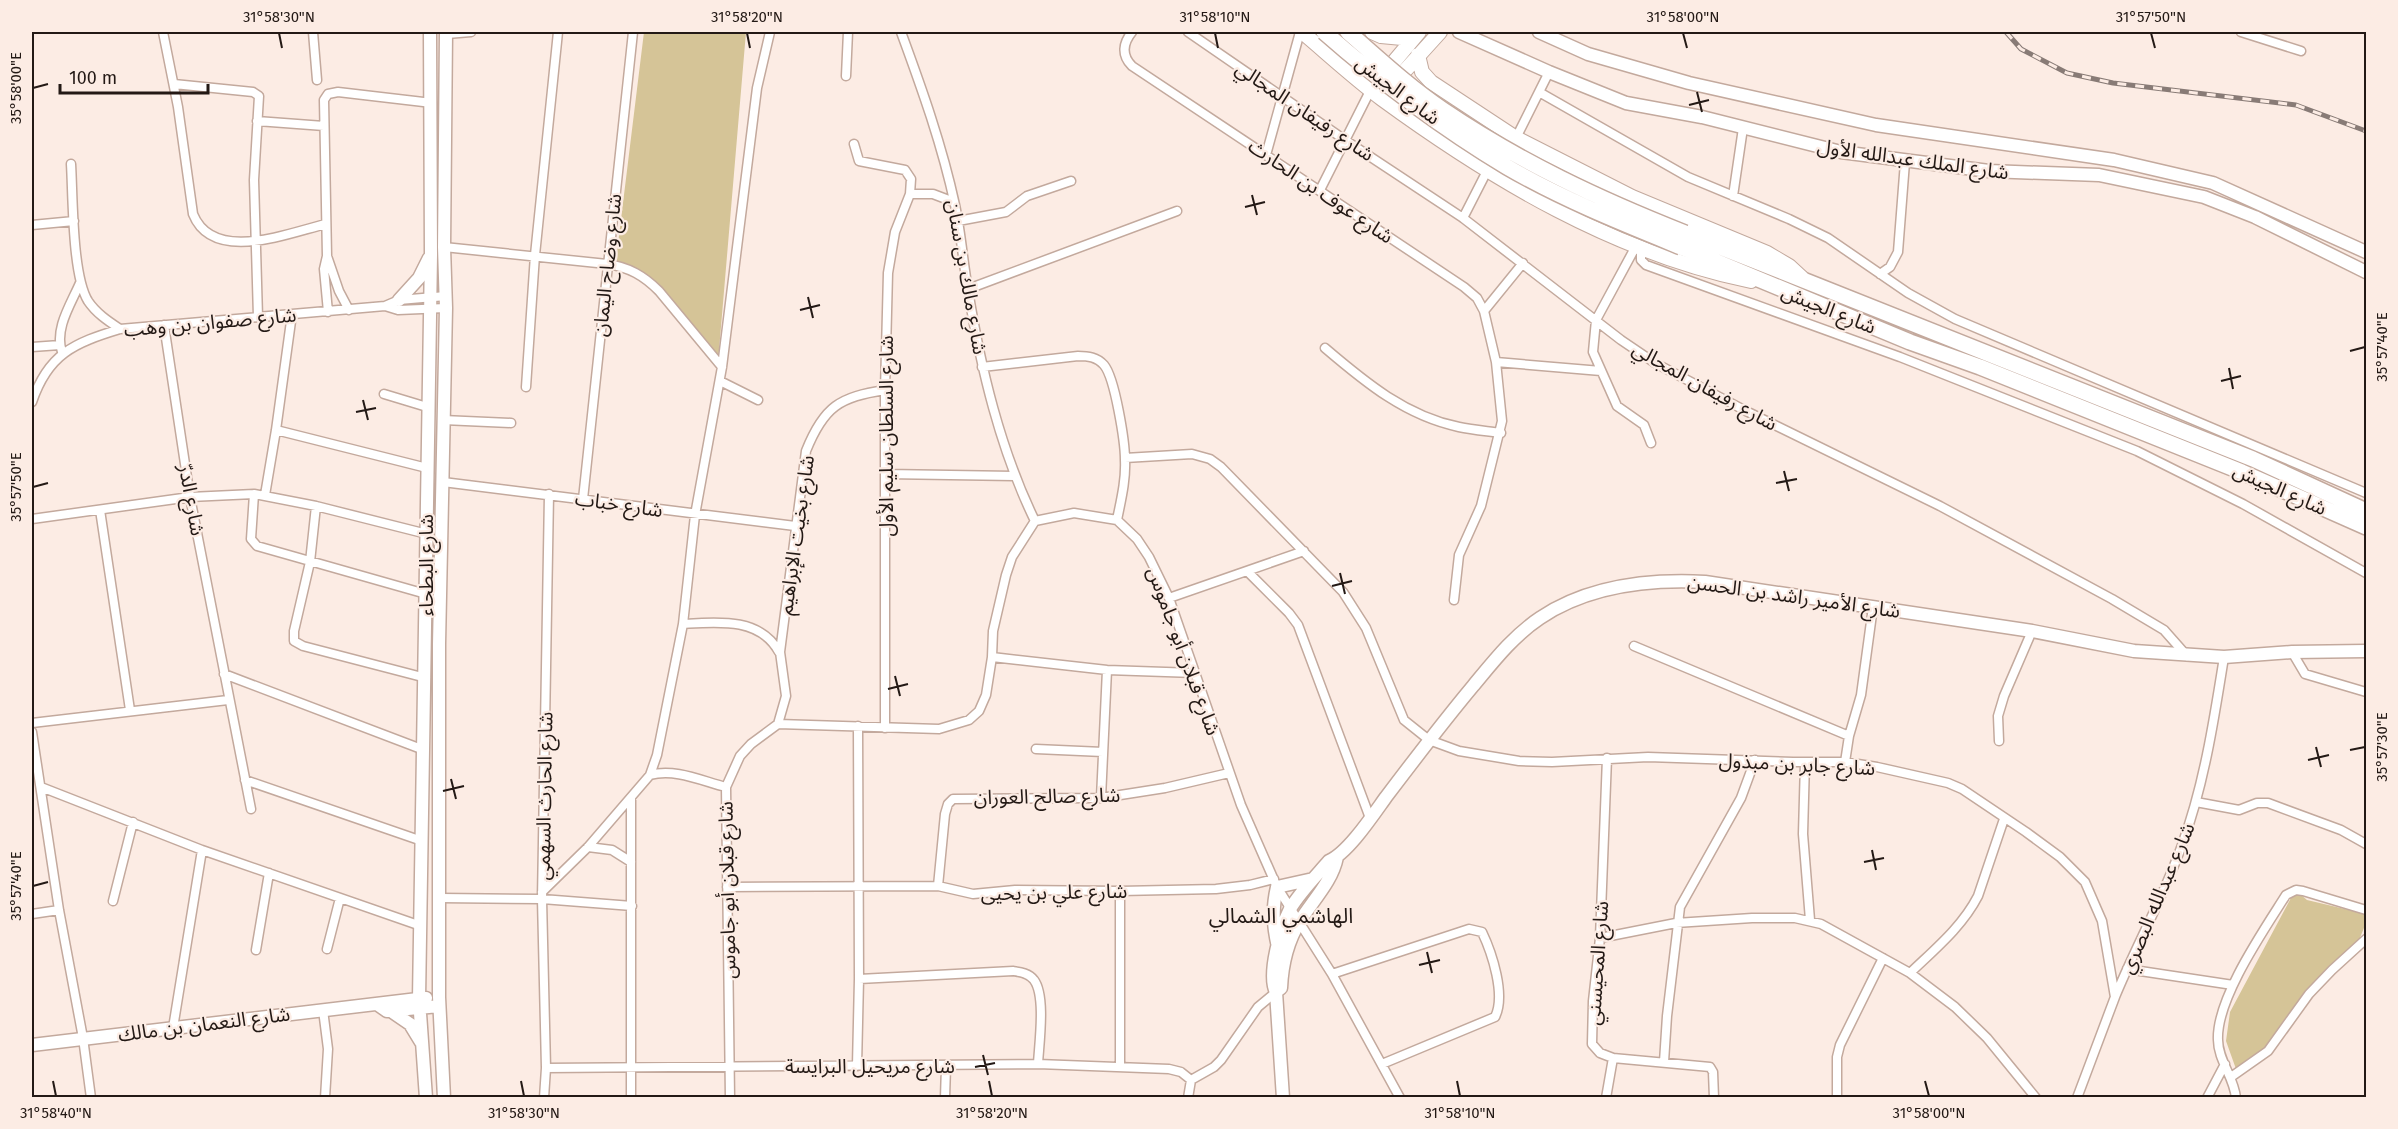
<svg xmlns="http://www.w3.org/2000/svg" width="2398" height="1129" font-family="'Fira Sans','Noto Sans Arabic',sans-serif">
<rect width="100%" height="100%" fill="#fcece4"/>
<path fill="#d5c497" d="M644,32H746L718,362L668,295L616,260Z
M2300,894L2307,900L2366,914V923L2357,945L2307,1000L2277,1046L2247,1066L2236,1069L2226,1041L2230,1012L2292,896Z"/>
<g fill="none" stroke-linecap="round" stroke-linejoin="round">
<g stroke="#c3a99d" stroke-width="11">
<path id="street" d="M163,32L178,107L193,214C213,264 288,233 326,224
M313,32L317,80
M901,32C922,89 942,145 955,205C961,233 963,262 968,290C981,369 1000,449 1035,521
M1132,32C1123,43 1121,55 1132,66L1464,287L1477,298L1484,311L1496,362L1502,421L1481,506L1459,555L1454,600
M1188,32L1345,140L1463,218L1621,340L1655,363L1746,411L1940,506L2112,599L2164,630L2187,656
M2241,32L2301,51
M447,34L471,32
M846,76L848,32
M174,84L253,92L259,96L254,180L258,317
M1539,92L1688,177L1789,219L1828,238L1908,293L1955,319L2366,493
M257,121L324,126
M1516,138L1549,72
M854,144L859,161L905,170L911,179L910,194L895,232L888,273L885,390V728
M1266,155L1300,32
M71,164C73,196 72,275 88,301C96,313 108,321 120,329
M1320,190L1371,89
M910,194H933L954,202
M1733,196L1743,128
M1463,218L1487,171
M958,221L1006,212L1027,196L1071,181
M32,225L74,221
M1636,246L1596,320L1593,352L1617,406L1644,425L1651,443
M444,247L607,264C629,267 644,276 659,291L722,367
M1641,248V260L1646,265L1900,357L2137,451L2243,504L2366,573
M327,256L324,269L328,312
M1880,274L1890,267L1898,252L1905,162
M968,289L1177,211
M385,306L398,310L446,308
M349,310L339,291L327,256L324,100L328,94L338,92L432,103
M1484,311L1523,263
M164,325L190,497L251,809
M32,347L60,345
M1325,348C1366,383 1406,416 1459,427C1473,430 1487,431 1501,433
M62,352C54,329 71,304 80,283
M1496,362L1601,371
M982,367L1078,356C1088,356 1097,357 1104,365C1115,378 1125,442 1125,460C1126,480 1121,500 1117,520
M720,381L758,400
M526,387L535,255L558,32
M384,394L427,407
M32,402C48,354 74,343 120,329L385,306L399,300L446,296
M443,420L511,423
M276,430L427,468
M1125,458L1192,454L1210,459L1221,467L1343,592L1366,628L1404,720L1429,740L1459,751L1519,761L1552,762L1648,757L1793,762H1845L1877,767L1948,783L1962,789L2026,832L2060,857L2085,882L2102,921L2115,997L2077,1098
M886,474L1014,476
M443,482L795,526
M254,494L251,539L257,546L426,594
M265,495L276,430L292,314
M583,499L633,32
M316,506L310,562L294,631V641L303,646L426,678
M100,510L130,710
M32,519L190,497L254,494L316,506L427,534
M1248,572L1289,613L1298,625L1370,818
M1169,598L1304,551
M683,624C717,622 760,617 779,652
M1634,646L1849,736
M2292,652L2305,674L2366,692
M992,657L1107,670L1195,673
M224,674L424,750
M32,723L228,700
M778,724L786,696L780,652L806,451C824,406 840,397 885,390
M32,732L59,910L83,1038L91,1098
M1999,741L1998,716L2004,696L2032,631
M1036,749L1103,752
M1607,758L1600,938L1593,1001L1592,1044L1600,1053L1613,1058L1710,1067L1713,1072L1714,1098
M1805,762L1803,834L1810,920
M1845,762L1849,736L1861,695L1873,607
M650,775L657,755L683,624L695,515L722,367L757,88L770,32
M245,780L422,841
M41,787L202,850L421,926
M631,798V1098
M1101,798L1107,670
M2196,802L2239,810L2257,803H2268L2341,830L2366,844
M588,847L612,850L631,862
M938,886L945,814L948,804L953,799L1101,798L1165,788L1229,773
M727,887L938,886L973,894L1015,890L1120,891L1216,889L1250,885L1274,879
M1120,891V1067
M542,892L588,847L650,775C675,768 702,781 726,787
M440,898L542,899L632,906
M113,901L133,822
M32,914L59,910
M1600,938L1676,923L1752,918H1795L1821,924L1910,973L1955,1007L1987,1038L2036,1098
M327,949L340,898
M256,950L269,873
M2127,969L2233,985
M1910,973C1935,949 1962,927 1978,896L2004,819
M1332,974L1469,929L1482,932C1492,953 1506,995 1495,1017L1382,1064
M859,979L1013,971C1020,972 1029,973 1034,980C1046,996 1039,1044 1038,1064
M2115,997C2136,946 2163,898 2182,845C2204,785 2214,720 2224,657
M323,1010L328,1049L325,1098
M173,1028L202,850
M1664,1062L1667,1016L1680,907L1741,798L1755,760
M857,1066L859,979L858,726
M546,1068L1038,1064L1169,1069L1181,1072L1191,1080
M2231,1077L2268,1051L2309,994L2332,970L2366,939
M544,1098L546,1068L542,899L549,494
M730,1098L726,787L740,756L751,744L778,724L939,729L969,720L979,711L986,695L992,657L993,631L1006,575L1012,557L1035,521L1074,513L1117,520L1137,539L1149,557L1169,598L1241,805L1277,887L1332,974L1400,1098
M945,1098L946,1066
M1188,1098L1191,1080L1214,1067L1221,1060L1258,1007L1276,992
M1606,1098L1613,1058
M1837,1098V1057L1840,1045L1883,958
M2207,1098L2225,1064
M2236,1098C2234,1077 2218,1060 2218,1040C2216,999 2264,930 2286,895L2296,890L2303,891L2366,910"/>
</g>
<g stroke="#c3a99d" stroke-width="15">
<path id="secondary" d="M1459,32L1549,72L1626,103L1702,117L1841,152L1989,171L2099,175L2204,197L2255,217L2366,272
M1539,32L1588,54L1689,83L1876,125L2114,160L2213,183L2366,252
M399,300L419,278L429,258
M1278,947C1273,925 1272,909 1277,887L1313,879
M1276,992L1281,988C1282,964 1287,942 1300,921C1313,900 1332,882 1337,857
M377,1004L387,1011L439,1006
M391,1011L410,1024L421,1042
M32,1045L426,998
M426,1098L419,999L431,255L430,32
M444,1098L439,997V644L446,308L444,247L446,32
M1283,1098L1276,992C1267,974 1281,927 1290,909C1300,892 1316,876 1329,861C1348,853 1373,815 1386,797C1414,760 1443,722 1473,686C1493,662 1513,636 1540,618C1588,586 1649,579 1705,582L2032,631L2134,651L2224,657L2292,652L2366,651"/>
</g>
<g stroke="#c3a99d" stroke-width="16">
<path id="primary" d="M1302,32C1328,54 1354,78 1382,99C1493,180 1615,253 1751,281
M1372,32L1381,36L1413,39
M1418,55L1422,72L1431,82L1516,138L1632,197L1767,253L1789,266L1802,278
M1382,76L1419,32
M1392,85L1440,32"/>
</g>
<g stroke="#c3a99d" stroke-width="18">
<path id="highway" d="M1685,233L2253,459L2366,511
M1681,247L1910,342L1980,367L2242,472L2366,527"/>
</g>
<use href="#street" stroke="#fff" stroke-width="8"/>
<use href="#secondary" stroke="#fff" stroke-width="12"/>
<use href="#primary" stroke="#fff" stroke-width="14"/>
<use href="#highway" stroke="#fff" stroke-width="15"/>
<g stroke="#887b76" stroke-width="5">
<path id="rail" d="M2006,32L2021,49L2067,73L2113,83L2296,105L2366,131"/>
</g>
<use href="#rail" stroke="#fcece4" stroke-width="3" stroke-dasharray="9" stroke-linecap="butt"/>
<g stroke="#c3a99d" stroke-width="18" stroke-linecap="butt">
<path id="highway-bridge" d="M1324,32C1381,82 1442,128 1507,167C1562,199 1622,223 1681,247
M1348,32C1379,59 1409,87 1443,110C1520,162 1599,199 1685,233"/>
</g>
<use href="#highway-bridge" stroke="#fff" stroke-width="15"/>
</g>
<path fill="none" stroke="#231915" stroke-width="2" d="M279,33L282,48M747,33L750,48M1215,33L1218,48M1683,33L1687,48M2151,33L2155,48M33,88L48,84M1697,92L1702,112M1689,105L1709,100M1252,195L1257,215M1245,207L1265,202M808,297L813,318M800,310L820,305M2350,351L2365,347M2229,368L2233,389M2221,381L2241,376M363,400L368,420M356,412L376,408M1784,471L1789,491M1776,483L1797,479M33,487L48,483M1340,573L1345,594M1332,586L1352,581M895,676L900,696M888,689L908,684M2316,747L2321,767M2350,750L2365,747M2308,760L2329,755M451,779L456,799M443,791L464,786M1872,850L1876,870M1864,862L1884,858M33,886L48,882M1427,952L1432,973M1419,965L1440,960M983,1055L988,1075M975,1067L995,1063M53,1081L56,1096M521,1081L524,1096M989,1081L992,1096M1457,1081L1460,1096M1925,1081L1929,1096"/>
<g text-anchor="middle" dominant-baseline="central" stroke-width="4.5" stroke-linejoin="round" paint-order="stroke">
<g font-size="20" fill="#231915" stroke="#fcece4">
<text transform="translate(1398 90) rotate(37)">شارع الجيش</text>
<text transform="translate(1305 111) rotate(34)">شارع رفيفان المجالي</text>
<text transform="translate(1913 159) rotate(8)">شارع الملك عبدالله الأول</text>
<text transform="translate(1321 191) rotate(34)">شارع عوف بن الحارث</text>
<text transform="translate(607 265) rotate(-84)">شارع وضاح اليمان</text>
<text transform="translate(967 277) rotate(80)">شارع مالك بن سنان</text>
<text transform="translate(1829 309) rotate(22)">شارع الجيش</text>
<text transform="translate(210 322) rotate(-5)">شارع صفوان بن وهب</text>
<text transform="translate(1705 386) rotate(29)">شارع رفيفان المجالي</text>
<text transform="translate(886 436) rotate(-90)">شارع السلطان سليم الأول</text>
<text transform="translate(2280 489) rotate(24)">شارع الجيش</text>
<text transform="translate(192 500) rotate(80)">شارع الدرّ</text>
<text transform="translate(619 504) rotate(8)">شارع خباب</text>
<text transform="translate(796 535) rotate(-82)">شارع بخيت الإبراهيم</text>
<text transform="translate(426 565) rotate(-90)">شارع البطحاء</text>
<text transform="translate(1794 596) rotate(8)">شارع الأمير راشد بن الحسن</text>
<text transform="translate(1184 651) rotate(70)">شارع قبلان أبو جاموس</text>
<text transform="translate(1797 764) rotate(3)">شارع جابر بن مبذول</text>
<text transform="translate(544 796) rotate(-89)">شارع الحارث السهمي</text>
<text transform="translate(1047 796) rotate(-1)">شارع صالح العوران</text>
<text transform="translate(727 890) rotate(-91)">شارع قبلان أبو جاموس</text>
<text transform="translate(1054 892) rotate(-1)">شارع علي بن يحيى</text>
<text transform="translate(2157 898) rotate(-67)">شارع عبدالله البصري</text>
<text transform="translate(1597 963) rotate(-86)">شارع المحيسني</text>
<text transform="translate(204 1024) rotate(-7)">شارع النعمان بن مالك</text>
<text x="870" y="1066">شارع مريحيل البرايسة</text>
</g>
<g font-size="21" fill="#231915" stroke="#fcece4">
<text x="1281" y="916">الهاشمي الشمالي</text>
</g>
</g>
<rect width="2398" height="1129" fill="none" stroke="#fcece4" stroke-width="66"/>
<path d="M60 84v9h148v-9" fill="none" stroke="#231915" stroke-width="3"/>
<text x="69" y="84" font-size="18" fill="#231915" stroke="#fcece4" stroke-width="4.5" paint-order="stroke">100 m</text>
<rect x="33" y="33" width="2332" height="1063" fill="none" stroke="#231915" stroke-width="2"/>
<g font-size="15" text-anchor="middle" fill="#231915">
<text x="279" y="22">31°58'30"N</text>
<text x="747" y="22">31°58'20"N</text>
<text x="1215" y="22">31°58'10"N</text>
<text x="1683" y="22">31°58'00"N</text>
<text x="2151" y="22">31°57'50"N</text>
<text transform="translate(16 88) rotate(-90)" y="5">35°58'00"E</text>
<text transform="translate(2382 347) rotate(-90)" y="5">35°57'40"E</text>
<text transform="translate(16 487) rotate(-90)" y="5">35°57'50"E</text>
<text transform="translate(2382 747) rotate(-90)" y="5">35°57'30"E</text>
<text transform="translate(16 886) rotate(-90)" y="5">35°57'40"E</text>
<text x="56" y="1118">31°58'40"N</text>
<text x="524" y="1118">31°58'30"N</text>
<text x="992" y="1118">31°58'20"N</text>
<text x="1460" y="1118">31°58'10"N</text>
<text x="1929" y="1118">31°58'00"N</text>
</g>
</svg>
